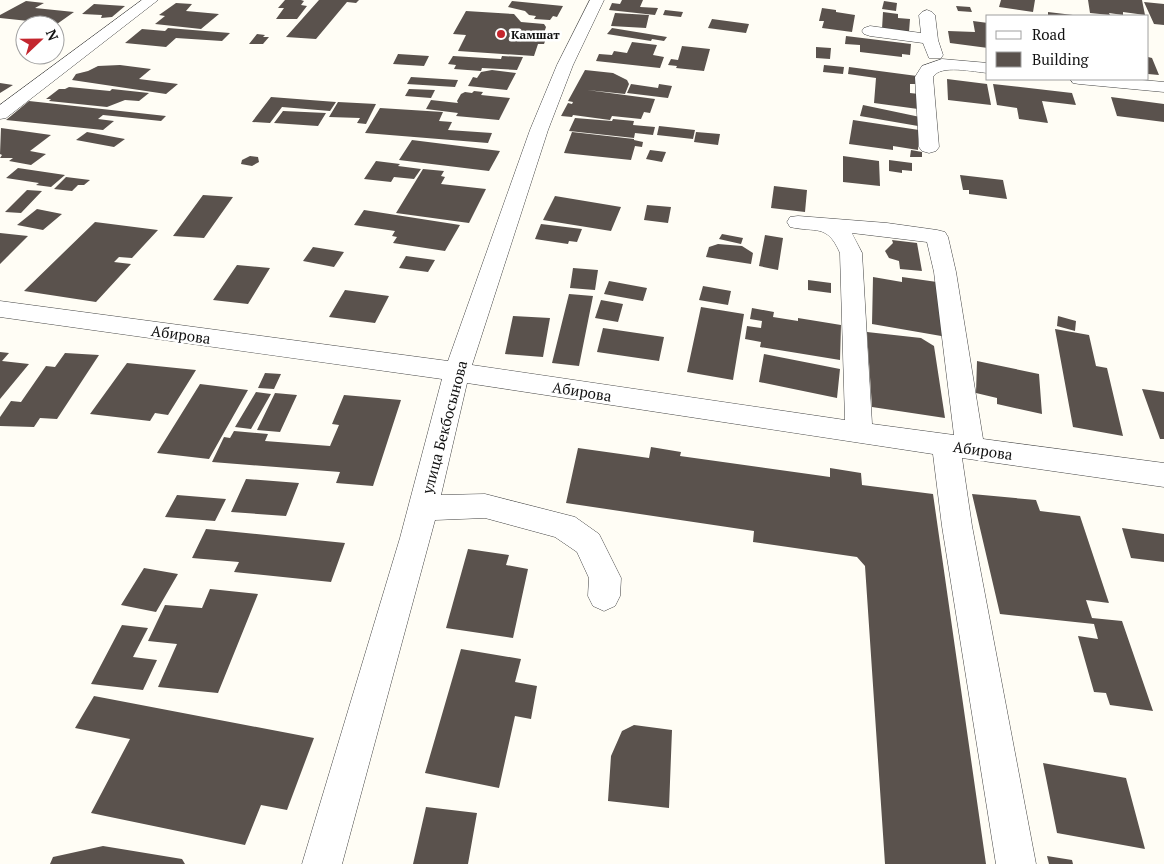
<svg xmlns="http://www.w3.org/2000/svg" width="1164" height="864" font-family="'PT Serif',serif">
<rect width="100%" height="100%" fill="#fffdf5"/>
<path fill="#5a524d" d="M285,0H301L304,1L301,5L307,6L297,19H276L284,8H278Z
M319,0H359L356,3L347,2L316,39L286,37Z
M622,0H643L640,7L658,8L655,15L609,10L612,3L620,4Z
M1001,0H1035L1033,12L999,7Z
M1088,0H1142L1145,15L1123,12V15L1109,13L1110,15L1090,13Z
M26,1L44,3L35,8L74,12L57,24L0,18V15Z
M512,1L563,6L557,17L553,16L550,20L534,19L536,16L529,15L525,11L508,7Z
M884,1L897,3L896,11L882,9Z
M1144,2L1164,4V25L1154,24Z
M176,3L192,4L186,11L219,14L201,29L155,24L165,16L159,15Z
M94,4L125,6L112,17L101,18L102,15L82,14Z
M956,6L970,7L972,12L958,11Z
M822,8L836,10V12L855,15L852,32L822,28L824,21H819Z
M665,10L683,12L681,17L663,15Z
M466,11L514,14L521,22L544,24L546,27L544,33H548L544,44H538L534,56L458,51L466,35L453,34Z
M883,12L898,14V18L910,19L909,32L882,29Z
M1048,12L1073,15V16H1048Z
M615,13L649,15L646,28L611,26Z
M712,19L749,24L746,33L708,28Z
M973,21L988,23V48L950,43L948,31L975,32Z
M168,28L230,33L222,41L176,38L166,47L125,43L142,29L165,31Z
M612,28L667,37L664,41L652,39L651,41L607,34Z
M257,34L265,35L263,37H269L263,44H249Z
M846,36L911,44L910,55L902,54V57L860,52V45L845,44Z
M632,42L657,45L653,55L664,57L660,68L596,61L599,54L612,55L614,51L627,53Z
M682,46L710,49L704,71L676,68L677,66L668,65L671,59L678,60Z
M816,47L831,48L830,59L816,58Z
M398,54L429,56L424,66L393,64Z
M453,56L501,59L502,56L523,57L517,70L482,68L481,71L454,69L456,65L448,64Z
M1148,57L1152,58L1159,75L1148,74Z
M120,65L151,69L139,79L178,84L166,94L72,80L76,74L88,71L98,66Z
M824,65L844,67L843,74L823,72Z
M849,67L917,76V84H910V93L919,94L918,109L874,103L876,78L848,74Z
M492,70L516,73L507,90L468,86L473,77L477,78L481,72Z
M585,70L613,73L627,80L629,84L625,94L587,90L655,99L650,113L644,112L641,119L612,116L610,120L573,115L572,117L561,116L568,103L572,104L573,102L568,101Z
M411,77L458,80L455,87L407,84Z
M947,79L987,84L991,105L948,100Z
M0,83L13,85L0,93Z
M631,84L658,88L659,84L672,86L668,98L627,93Z
M993,84L1072,93L1076,105L1042,101L1048,123L1019,119L1017,108L997,105Z
M69,87L110,91L112,89L149,93L139,101L125,100L107,107L49,101L51,99H46L59,89H65Z
M409,89L435,90L431,98L405,96Z
M474,91L483,92L481,95L510,98L499,120L456,116L458,113L426,109L431,100L458,103L457,101L461,94L465,92L472,93Z
M271,97L336,102L330,111L282,107L270,123L252,122Z
M1111,97L1164,104V122L1117,116Z
M29,101L166,116L161,121L103,115L98,119L114,121L103,130L6,120Z
M338,102L376,104L366,124L357,123L360,118L329,117Z
M863,105L920,117L918,126L860,116Z
M380,108L443,112L439,121L452,122L448,130L492,133L488,143L365,133Z
M283,111L326,113L318,126L274,123Z
M575,118L612,121L613,119L634,121L633,125L655,127L653,135L635,133L634,138L569,131Z
M853,120L919,130L918,150L893,146V150L849,144Z
M659,126L695,130L693,139L657,135Z
M1,128L51,135L30,151L46,154L31,165L9,161L13,158H0L2,155L0,154Z
M87,132L125,139L114,147L76,140Z
M572,132L634,139V140L643,142L642,147L635,146L631,160L564,153Z
M696,132L720,134L718,145L694,142Z
M412,140L500,151L489,171L399,160Z
M650,150L666,152L662,162L646,159Z
M911,150L922,152V157H910Z
M250,156L258,157L259,162L252,166L241,164L242,160Z
M843,156L879,161L880,186L843,182Z
M889,160L912,163V171L902,170V173L889,171Z
M376,161L400,164L398,166L421,169L414,179L394,177L391,182L364,179Z
M18,168L65,175L51,187L36,185L39,183L6,178Z
M423,169L444,171L441,176L445,177L441,184L486,189L469,223L396,213Z
M960,175L1003,180L1007,199L969,194V190H963Z
M66,177L90,180L84,185H78L72,191L54,189Z
M774,186L807,190L805,212L771,208Z
M27,190L42,191L21,213L5,212Z
M203,195L233,197L204,238L173,236Z
M555,196L621,207L611,231L543,220Z
M647,205L671,207L668,223L644,220Z
M37,209L62,214L43,230L17,225Z
M364,210L460,225L445,251L393,243L397,237L392,236L395,231L354,225Z
M95,222L158,230L132,258L119,257L114,262L131,264L96,302L24,291Z
M541,224L582,229L577,242L569,241L568,244L535,239Z
M0,233L28,236L0,264Z
M722,234L743,238L741,244L719,239Z
M765,235L783,238L778,270L759,266Z
M892,240L917,243L922,271L900,269L899,261L889,258L885,251L893,243Z
M718,244L742,246L753,253L751,264L706,257L709,247Z
M313,247L344,252L334,267L303,261Z
M406,256L435,260L428,272L399,268Z
M237,265L270,268L248,304L213,300Z
M573,268L598,270L595,290L570,288Z
M873,277L902,282V277L944,283L947,337L872,324Z
M808,280L831,283V293L808,290Z
M609,281L647,288L643,301L604,294Z
M703,286L731,291L728,305L699,300Z
M345,290L389,296L375,323L329,317Z
M569,294L593,296L579,366L552,363Z
M601,300L623,304L618,322L595,318Z
M701,307L744,314L733,380L687,372Z
M752,308L774,312L773,317L798,321V318L841,325L840,360L760,347L761,342L745,339L747,326L761,328L762,321L750,319Z
M513,316L550,318L543,357L505,354Z
M1058,316L1076,321L1075,331L1057,326Z
M603,328L664,337L659,361L597,352Z
M1055,329L1089,335L1096,366L1107,368L1123,436L1073,427Z
M867,332L921,338L934,346L945,418L872,407Z
M0,352L9,353L2,361L29,364L0,399Z
M65,353L99,355L57,419L40,418L34,427L0,426V417L11,401L21,402L46,366L55,367Z
M764,354L840,369L837,398L759,382Z
M977,361L1039,374L1042,414L997,404V398L976,393Z
M127,363L196,370L168,415L155,413L150,421L90,414Z
M265,373L281,374L274,389L258,388Z
M200,384L248,390L209,459L157,453Z
M1142,389L1164,392V439H1160Z
M256,392L271,394L251,429L235,427Z
M275,393L297,395L280,432L257,430Z
M344,395L401,400L373,486L336,483L340,472L212,462L224,437L230,438L234,431L268,434L265,441L330,446L339,425L332,424Z
M651,447L681,452L680,456L830,477V468L861,473L862,485L933,494L986,864H885L865,566L857,557L753,542L754,531L566,503L578,448L649,458Z
M246,479L299,483L286,516L231,512Z
M972,494L1036,500L1040,511L1080,516L1109,603L1086,600L1092,618L1122,621L1153,711L1110,705L1106,693L1094,692L1078,636L1098,639L1094,624L1000,614Z
M177,495L226,499L215,521L165,517Z
M1122,528L1164,534V562L1131,558Z
M206,529L345,543L331,582L234,572L239,562L192,558Z
M468,549L509,555L506,565L528,569L513,638L446,628Z
M144,568L178,574L156,612L121,605Z
M210,589L258,594L218,693L158,687L177,644L148,641L165,605L202,608Z
M122,625L148,628L133,657L157,660L143,690L91,684Z
M461,649L521,659L515,682L537,686L531,719L515,716L499,788L425,773Z
M94,696L314,738L287,810L261,805L245,845L91,813L130,739L75,728Z
M634,725L672,730L669,808L608,801L611,756L622,731Z
M1043,763L1126,778L1145,849L1057,833Z
M426,807L477,813L468,864H413Z
M103,846L182,859L185,864H50L53,857Z
M1047,856L1072,860L1073,864H1049Z"/>
<g fill="none" stroke-linecap="round" stroke-linejoin="round">
<g stroke="#444" stroke-width="1">
<path id="minor" d="M142,0H158L6,118L0,119V105Z
M590,0H604L573,65L548,130L472,365L845,420L840,253C827,223 816,233 790,227L787,222L790,217L798,216L887,223L937,230L945,232L948,237L956,272L983,439L1164,463V487L962,458L972,526L1036,864H996L942,526L933,454L467,383L441,495L485,494L575,517L599,534L621,578L620,596L615,606L604,611L593,606L588,596L589,578L577,552L555,537L485,518L435,520L342,864H302L400,538L442,379L0,317V301L448,361L530,130L557,65ZM852,233L927,242L934,272L954,435L872,424L862,253Z
M927,10L932,12L935,15L938,40L943,55L941,58H929L923,43L870,36L864,34L862,31L864,28L870,26L921,33L919,15L922,12Z
M942,59L988,63V73C974,72 940,64 933,77L939,147L936,151L929,153L922,151L919,147L915,77L922,66Z
M1070,79H1131L1164,82V92L1079,84L1073,83Z"/>
</g>
<use href="#minor" fill="#fff" fill-rule="evenodd"/>
</g>
<circle fill="#c4262e" stroke="#fff" stroke-width="2" cx="501" cy="34" r="5"/>
<g text-anchor="middle" dominant-baseline="central" stroke-width="5" stroke-linejoin="round" paint-order="stroke">
<g font-size="12" font-weight="bold" fill="#111" stroke="#fff" text-anchor="start">
<text x="511" y="34">Камшат</text>
</g>
<g font-size="15" fill="#111" stroke="#fff">
<text transform="translate(181 334) rotate(8)">Абирова</text>
<text transform="translate(582 391) rotate(9)">Абирова</text>
<text transform="translate(444 427) rotate(-75)">улица Бекбосынова</text>
<text transform="translate(983 450) rotate(8)">Абирова</text>
</g>
</g>
<rect x="986" y="15" width="162" height="65" fill="#ffffff" stroke="#a0a0a0"/>
<rect x="996" y="31" width="25" height="8" fill="#ffffff" stroke="#a0a0a0"/>
<text x="1032" y="40" font-size="15" fill="#111111">Road</text>
<rect x="996" y="52" width="25" height="15" fill="#5a524d" stroke="#a0a0a0"/>
<text x="1032" y="65" font-size="15" fill="#111111">Building</text>
<g transform="translate(40 40) rotate(68)"><circle r="24" fill="#ffffff" stroke="#a0a0a0"/>
<path d="M0-4L9 19L0 12L-9 19Z" fill="#c4262e"/>
<text y="-8" font-size="14" font-weight="bold" text-anchor="middle" fill="#111111">N</text>
</g>
</svg>
